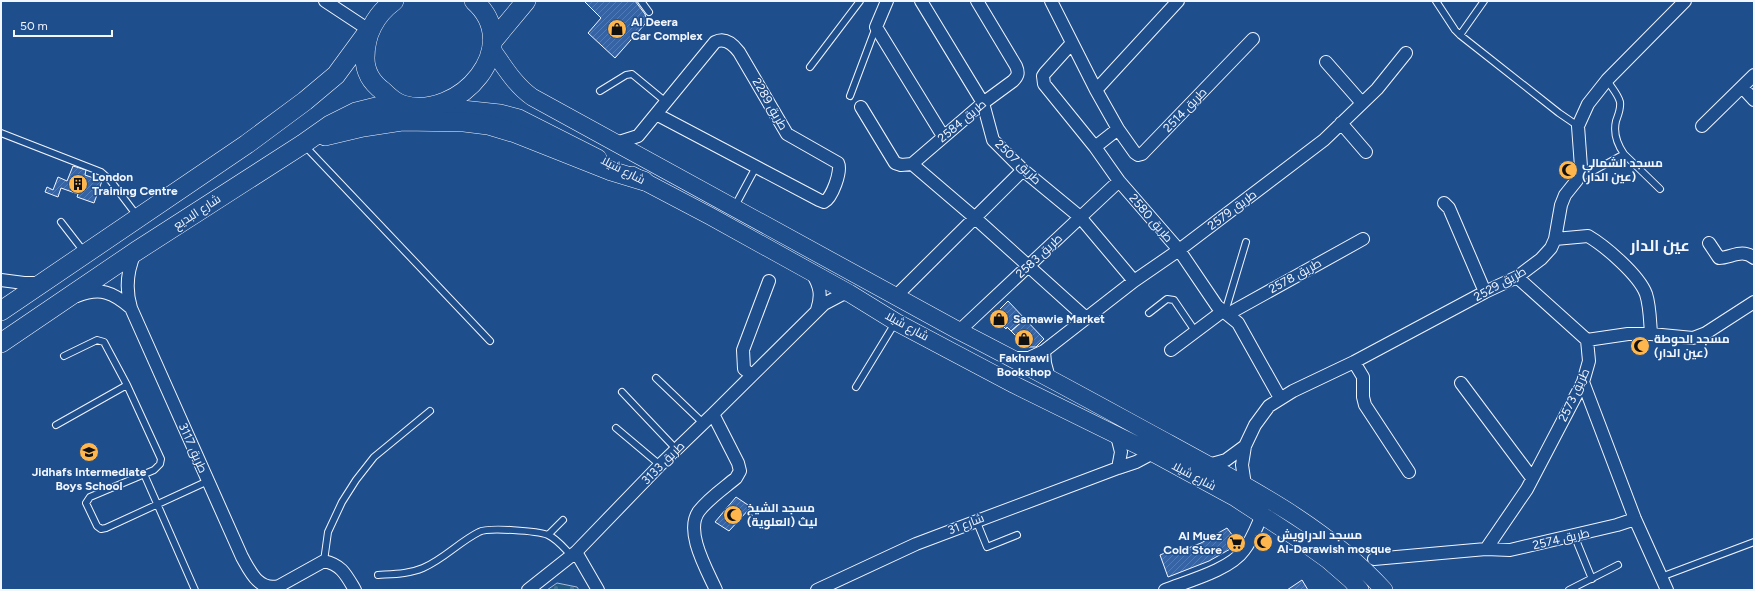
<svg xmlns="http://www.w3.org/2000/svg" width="1755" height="591" font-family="Figtree,Cairo,sans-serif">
<defs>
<pattern id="cemetery-stones" width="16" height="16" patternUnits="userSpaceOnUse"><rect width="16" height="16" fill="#245a82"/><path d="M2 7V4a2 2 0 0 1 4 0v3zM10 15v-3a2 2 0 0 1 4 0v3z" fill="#447295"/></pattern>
<pattern id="building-hatch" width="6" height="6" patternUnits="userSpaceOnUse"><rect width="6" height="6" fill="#3563a3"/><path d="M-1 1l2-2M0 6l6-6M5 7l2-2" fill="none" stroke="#537ab1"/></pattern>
</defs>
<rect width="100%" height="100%" fill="#1f4e8c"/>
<path fill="url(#cemetery-stones)" stroke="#a8bbd7" d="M557,583L577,587L579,590H547Z"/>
<path fill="url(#building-hatch)" stroke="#f2f6ff" d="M584,1H635L645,14L647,21L645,24L615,58L588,33L601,18Z
M73,166L86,170L85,175L102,181L94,203L77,197L78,194L61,188L58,197L45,192L47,187L53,190L58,177L67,181Z
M1008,301L1025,319L1011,331L1007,327L1006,329L1000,323L998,325L991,318Z
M1025,319L1044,339L1036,347H1027L1011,331Z
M736,497L751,507L729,531L715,522Z
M1227,528L1239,544L1209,561L1168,577L1160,555L1174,549L1178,552L1201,543Z
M1302,580L1308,590H1287Z"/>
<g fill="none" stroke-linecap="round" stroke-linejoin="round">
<g stroke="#f2f6ff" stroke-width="8">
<path id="service" d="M641,1L649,12
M1436,1L1455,30L1460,35L1559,113L1578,126
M1460,35L1484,1
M810,67L860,1
M1607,80C1611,87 1618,94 1620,102C1621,109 1618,115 1616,121C1613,134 1617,144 1624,154
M600,91L626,75L632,74L666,102
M850,96L876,27
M1,133L101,172L110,180L138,217
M304,145L490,341
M1579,179L1624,154L1660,189
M735,206L756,167
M61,222L85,253
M1225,312L1246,242
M1149,313L1167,299L1174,300L1195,331
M64,356L97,340L104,342L127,385L161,459L160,464L154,470L90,497L86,503L97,526L101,529L106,528L208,481
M656,378L703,423
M856,387L895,323
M622,392L676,449
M56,425L127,385
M616,428L660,465
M144,474L195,590
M976,520L987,547L1017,535
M548,535L563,520
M1574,535L1592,579
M324,561L328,532L342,502L356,480L374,457L430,411
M378,575C393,574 409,574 423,568C444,559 459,542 479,532C488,527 538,531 548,535C557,539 564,548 571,555
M1661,577L1754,542
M1569,590L1618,565"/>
</g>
<g stroke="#f2f6ff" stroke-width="14">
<path id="minor" d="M325,1L369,30
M887,1L876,27L943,136
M921,1L983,103L993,140L1023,170L1080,217L1134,281
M1051,1L1096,90L1118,129L1135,153L1138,155L1142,154L1253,39
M1072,43L1045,73L1043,76L1044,84L1095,147L1119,181L1179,250L1217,306L1238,323L1280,398
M1326,62L1362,103
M1742,87L1754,100
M1096,90L1178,1
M861,107L895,163L901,165L912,164L983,103L1013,81C1018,76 1019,73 1016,66L977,1
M1341,123L1366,152
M1702,126L1754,75
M616,143L638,136L715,42C725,37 733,44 739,52L787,134L838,163C842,171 832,198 824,202L819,200L656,114
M1095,147L1118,129
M912,164L974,217L1086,318
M1444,203L1449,208L1485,292
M1555,239L1588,236C1605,246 1639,275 1646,294C1650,306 1650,321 1651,334
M1709,243L1719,258C1731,258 1742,248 1754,258
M812,273C820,286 822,295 817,310
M1517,277L1587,340
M1,280L24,283H40
M77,296C100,287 113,292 131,308L242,557C251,573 259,591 279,586L324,561C342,565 346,575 355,590
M896,296L1023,170
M131,308C125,288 127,271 135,253
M1228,314L1363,239
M959,331L1119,181
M1587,340L1628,334H1651L1693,338L1706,333L1754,302
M1171,350L1223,311
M1044,351L1045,363L1049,378
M1013,358H1029L1044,351L1134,281L1179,250L1324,140L1377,89L1406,53
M1354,362L1363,377V397L1365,405L1409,472
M752,375L744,369L743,350L769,281
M1583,382L1635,519L1667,590
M1461,383L1532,478
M713,414L738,463L740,471L736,478C724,488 709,498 699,511C684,531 707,570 716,590
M1117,436L1121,452L1118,468
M1208,465L1226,460L1245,446
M1245,485L1242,465L1245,446L1255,425L1269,406L1293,391L1354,362L1485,292L1517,277L1541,259L1551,248L1555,239L1561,205L1565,195L1577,180L1581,167L1578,126L1588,104L1607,80L1685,1
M1486,549L1527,489L1583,382L1589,361L1587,340
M576,552L598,590
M1374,559L1486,549L1510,550L1617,525L1635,519
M528,590L576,552L660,465L713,414L824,304L841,295L849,293
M817,590L916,544L1118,468L1136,462L1153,453
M1165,590C1188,581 1230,570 1244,550C1252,540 1257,526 1262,515"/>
</g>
<g stroke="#f2f6ff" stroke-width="18">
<path id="secondary" d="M491,48C504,66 514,84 532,97L959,331C1030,367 1100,406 1170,444C1246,486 1325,525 1384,590
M434,106L500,113L519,118L598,158
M632,175L710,216L849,293L896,322L1015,385L1153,453L1234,497L1303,542L1328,560L1351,580L1360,590"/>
</g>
<g stroke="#f2f6ff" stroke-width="20">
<path id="primary" d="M394,1C375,15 365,35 365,58C365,72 372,83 383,91C388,96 396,103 403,105C460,121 525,46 474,1
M492,42L526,1
M325,136L363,127L402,121L464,122L488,125L515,133L611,171L644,181
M1,311L247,144L305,101L336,75L369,30
M1,343L135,252L303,144L330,125L356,112L376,107L402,105"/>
</g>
<use href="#service" stroke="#1f4e8c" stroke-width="6"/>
<use href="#minor" stroke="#1f4e8c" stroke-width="12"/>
<use href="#secondary" stroke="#1f4e8c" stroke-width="17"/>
<use href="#primary" stroke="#1f4e8c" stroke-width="19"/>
</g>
<defs>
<g id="shop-disc" transform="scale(1)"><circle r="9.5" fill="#ffb74d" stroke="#1f4e8c"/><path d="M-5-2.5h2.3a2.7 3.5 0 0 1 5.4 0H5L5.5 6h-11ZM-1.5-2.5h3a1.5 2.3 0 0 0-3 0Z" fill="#111"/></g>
<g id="mosque-disc" transform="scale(1)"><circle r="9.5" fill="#ffb74d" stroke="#1f4e8c"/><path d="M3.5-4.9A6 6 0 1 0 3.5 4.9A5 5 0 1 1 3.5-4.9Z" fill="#111"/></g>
<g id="building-disc" transform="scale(1)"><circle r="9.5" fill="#ffb74d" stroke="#1f4e8c"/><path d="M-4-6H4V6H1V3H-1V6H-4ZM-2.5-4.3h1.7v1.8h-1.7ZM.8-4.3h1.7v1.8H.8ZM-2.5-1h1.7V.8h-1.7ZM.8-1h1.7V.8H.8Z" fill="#111"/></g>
<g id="school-disc" transform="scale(1)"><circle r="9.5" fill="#ffb74d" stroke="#1f4e8c"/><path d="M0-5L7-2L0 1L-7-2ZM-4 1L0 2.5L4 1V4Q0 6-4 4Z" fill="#111"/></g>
<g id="supermarket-disc" transform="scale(1)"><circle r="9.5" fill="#ffb74d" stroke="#1f4e8c"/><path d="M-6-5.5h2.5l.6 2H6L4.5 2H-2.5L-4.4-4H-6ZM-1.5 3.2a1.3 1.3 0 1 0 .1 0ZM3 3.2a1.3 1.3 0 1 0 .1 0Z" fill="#111"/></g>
</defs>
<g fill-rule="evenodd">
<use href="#shop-disc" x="617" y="29"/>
<use href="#mosque-disc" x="1568" y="170"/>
<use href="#building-disc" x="78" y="184"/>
<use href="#shop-disc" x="999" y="319"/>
<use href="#shop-disc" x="1024" y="339"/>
<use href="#mosque-disc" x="1640" y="346"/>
<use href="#school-disc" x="89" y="452"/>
<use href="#mosque-disc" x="733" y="515"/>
<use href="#mosque-disc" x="1263" y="542"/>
<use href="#supermarket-disc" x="1236" y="543"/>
</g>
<g text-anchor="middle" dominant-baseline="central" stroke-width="3" stroke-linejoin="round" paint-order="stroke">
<g font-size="12" font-weight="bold" fill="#f2f6ff" stroke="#1f4e8c" text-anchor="start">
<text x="631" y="22">Al Deera<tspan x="631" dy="14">Car Complex</tspan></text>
<text x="1582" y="163">مسجد الشمالي<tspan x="1582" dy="14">(عين الدار)</tspan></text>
<text x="92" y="177">London<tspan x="92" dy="14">Training Centre</tspan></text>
<text x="1013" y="319">Samawie Market</text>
<text x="1654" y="339">مسجد الحوطة<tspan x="1654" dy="14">(عين الدار)</tspan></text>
<text x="1024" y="358" text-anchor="middle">Fakhrawi<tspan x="1024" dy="14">Bookshop</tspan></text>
<text x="89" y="472" text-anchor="middle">Jidhafs Intermediate<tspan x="89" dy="14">Boys School</tspan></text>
<text x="747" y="508">مسجد الشيخ<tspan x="747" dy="14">ليث (العلوية)</tspan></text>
<text x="1277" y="535">مسجد الدراويش<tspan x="1277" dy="14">Al-Darawish mosque</tspan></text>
<text x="1222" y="536" text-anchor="end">Al Muez<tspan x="1222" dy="14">Cold Store</tspan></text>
</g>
<g font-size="12" fill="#f2f6ff" stroke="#1f4e8c">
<text transform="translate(770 104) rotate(60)">طريق 2289</text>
<text transform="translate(1185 110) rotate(-46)">طريق 2514</text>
<text transform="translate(962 121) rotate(-40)">طريق 2584</text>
<text transform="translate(1018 162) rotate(44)">طريق 2507</text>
<text transform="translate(623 170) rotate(27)">شارع شيلا</text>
<text transform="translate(1232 210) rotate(-37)">طريق 2579</text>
<text transform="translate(197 212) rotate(-33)">شارع البديع</text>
<text transform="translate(1151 218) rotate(49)">طريق 2580</text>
<text transform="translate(1039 256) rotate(-43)">طريق 2583</text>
<text transform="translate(1295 276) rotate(-29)">طريق 2578</text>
<text transform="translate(1500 284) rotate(-29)">طريق 2529</text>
<text transform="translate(907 326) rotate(29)">شارع شيلا</text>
<text transform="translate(1574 395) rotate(-65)">طريق 2573</text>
<text transform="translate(193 448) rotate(66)">طريق 3117</text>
<text transform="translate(663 463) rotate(-45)">طريق 3133</text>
<text transform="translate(1194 476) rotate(28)">شارع شيلا</text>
<text transform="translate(966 524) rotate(-21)">شارع 31</text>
<text transform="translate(1561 539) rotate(-13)">طريق 2574</text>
</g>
<g font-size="16" font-weight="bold" fill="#f2f6ff" stroke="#1f4e8c">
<text x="1660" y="245">عين الدار</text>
</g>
</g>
<rect width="1755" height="591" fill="none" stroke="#f2f6ff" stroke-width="4"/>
<path d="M14 30v6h98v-6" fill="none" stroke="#f2f6ff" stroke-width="2"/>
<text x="20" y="30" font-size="12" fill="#f2f6ff" stroke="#1f4e8c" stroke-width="3" paint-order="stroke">50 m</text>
</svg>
